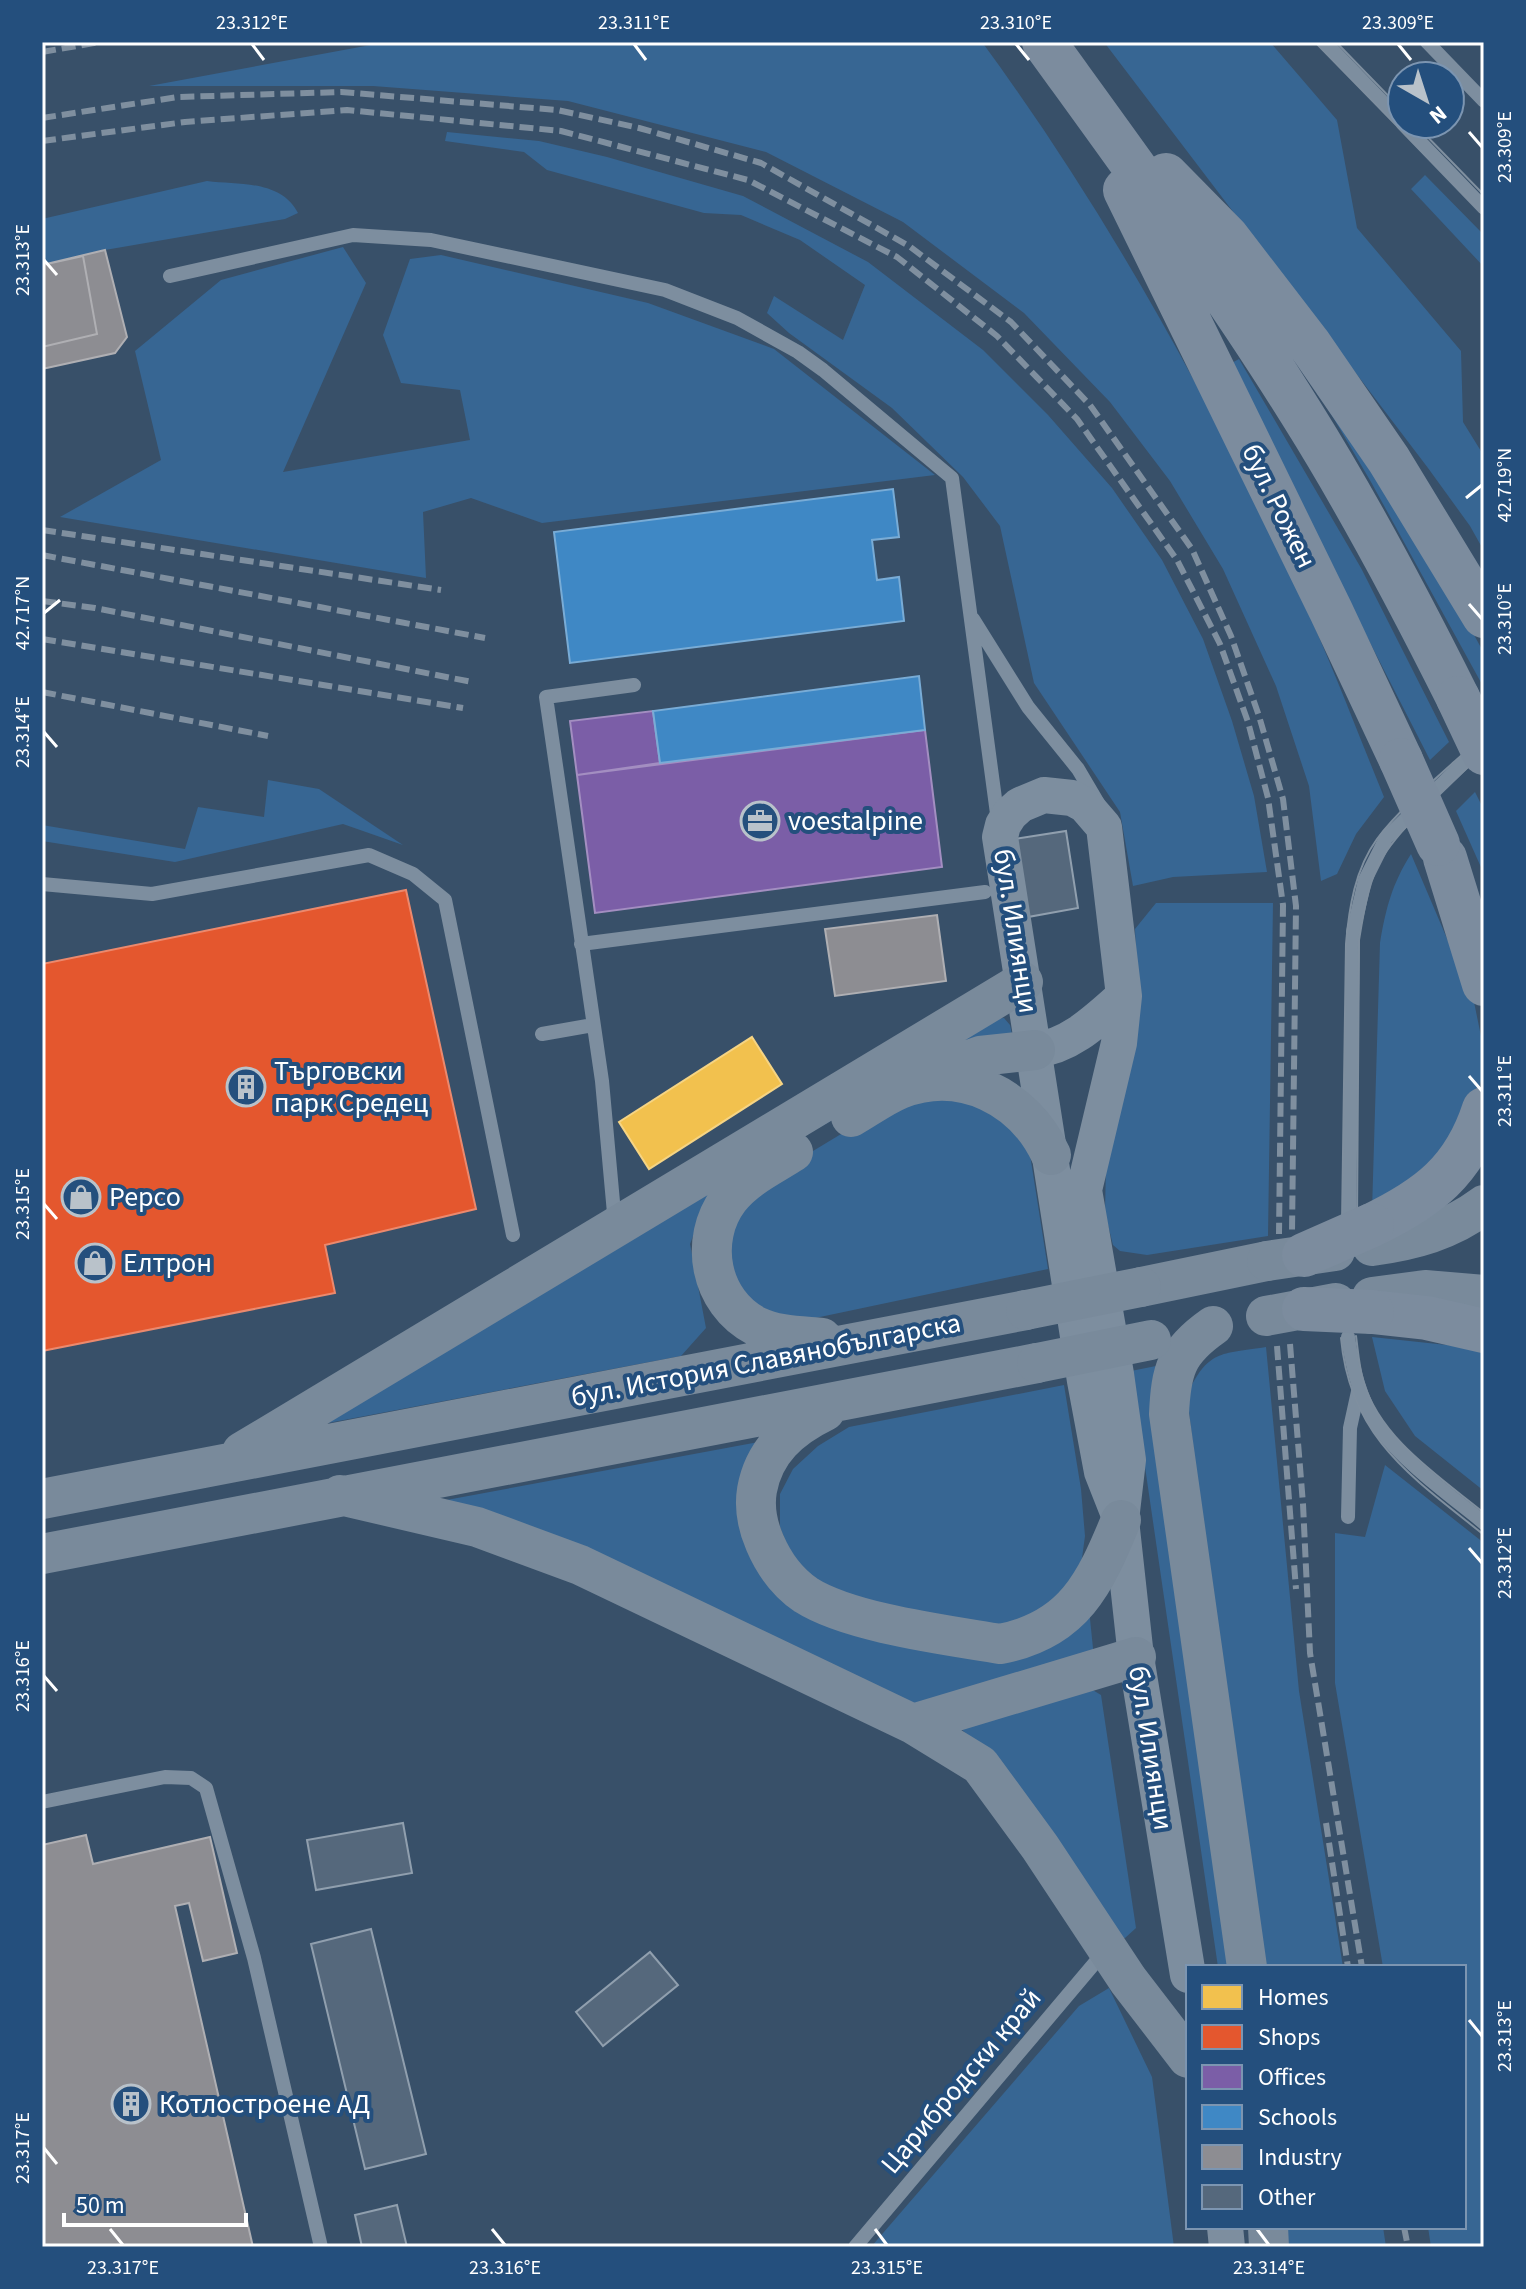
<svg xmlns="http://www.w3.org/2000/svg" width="1526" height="2289" font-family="'Source Sans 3',sans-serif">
<rect width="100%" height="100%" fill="#385069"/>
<path fill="#376693" d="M387,42H982C1108,214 1212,402 1301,596C1331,662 1357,731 1384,797L1356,834L1337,874L1321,881L1309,786L1276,686L1223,569L1170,481L1110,402L1024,313L903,222L766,152L568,101L373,86H149Z
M1104,42H1270L1337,120L1357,228L1461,351L1463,422L1484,456V551L1470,526L1428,468Z
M447,132L539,141L607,157L743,196L868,262L983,350L1048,415L1112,488L1162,560L1203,639L1232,721L1254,796L1267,872L1173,877L1133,886L1120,812L1034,683L1000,526L963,477L892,408L789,333L767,313L774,296L843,340L865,285L800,240L741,215L704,213L547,170L524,152L445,141Z
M1425,175L1484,235V267L1411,189Z
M207,181C239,185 281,180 298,213L285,219L105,250L42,265V219Z
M343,247L366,283L283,472L470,440L460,390L401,383L383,335L410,259L441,255L648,303L774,349L935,475L542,523L471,498L423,512L426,578L60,517L161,460L135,351L221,280Z
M1290,344L1434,563L1484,653V688L1371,482Z
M1239,359L1361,568L1449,742L1430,760L1228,365Z
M268,780L319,789L403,845L343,824L175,862L42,841V825L185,849L198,807L264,817Z
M1475,792L1484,810V874L1456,811Z
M1411,854L1474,1002L1482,1041V1078L1473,1107L1457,1139L1372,1211L1380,943C1386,908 1392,884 1411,854Z
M1156,903H1273L1268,1236L1147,1255L1120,1251L1113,1245L1105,1213L1106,1164L1139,1020L1135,929Z
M1004,1018L1010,1025L1012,1034L960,1048L733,1176L701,1215L690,1244L706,1328L681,1356L307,1427L982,1020Z
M965,1091L1028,1142L1048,1269L801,1321L749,1306L734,1282L727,1237L741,1206L770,1177L894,1102Z
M1372,1337L1484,1349V1491L1415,1436L1385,1391Z
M1266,1347L1299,1691L1343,1967H1256L1187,1395C1208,1350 1220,1354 1266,1347Z
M1156,1366L1231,1967H1218L1131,1371Z
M1064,1385L1081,1489L1085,1536L1080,1573L1064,1600L1009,1628L847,1602L809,1581L791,1555L780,1527V1494L793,1469L818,1446L849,1427Z
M769,1440L748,1549L952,1648L1089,1609L1094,1658L904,1710L425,1504Z
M1385,1465L1484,1543V2247H1431L1428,2227H1464V1967H1383L1335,1683V1533L1365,1537Z
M1091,1689L1101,1695L1136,1928L1125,1938L1112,1937L1002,1767L958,1726Z
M1109,1988L1152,2077L1174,2247H871L1079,2006Z
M1281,2227H1383L1386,2247H1283Z"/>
<path fill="#f2c14e" stroke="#f6d483" stroke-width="2" d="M752,1037L782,1084L649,1169L619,1122Z"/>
<path fill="#e4572e" stroke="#ec896d" stroke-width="2" d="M406,890L476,1209L325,1245L335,1293L42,1351V964Z"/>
<path fill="#7b5ea7" stroke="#a38ec1" stroke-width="2" d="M653,711L660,763L577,775L570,721Z
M925,730L942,867L595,913L577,775Z"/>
<path fill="#3f88c5" stroke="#79acd6" stroke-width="2" d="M893,489L899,537L872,540L877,580L899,577L904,621L570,663L554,532Z
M919,676L925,730L660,763L653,711Z"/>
<path fill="#8d8d92" stroke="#afafb3" stroke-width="2" d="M105,250L127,337L115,353L42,369V265Z
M83,256L97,334L42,347V265Z
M937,915L946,981L835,996L825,929Z
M86,1835L93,1864L210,1837L237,1953L203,1961L189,1903L175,1906L253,2247H42V1845Z"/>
<path fill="#55687c" stroke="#909fae" stroke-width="2" d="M1066,831L1078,908L1028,917L1015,839Z
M403,1823L412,1873L316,1890L307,1840Z
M371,1929L426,2154L365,2169L311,1944Z
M650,1952L678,1985L603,2046L576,2012Z
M397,2205L407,2247H362L355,2215Z"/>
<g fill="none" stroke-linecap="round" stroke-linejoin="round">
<path stroke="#7d8e9f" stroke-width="14" d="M1325,42L1402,122
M1427,42L1484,101
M1403,124L1484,208
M170,276L353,235L431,240L665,290L737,318L798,352L823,370L952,478L998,821
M973,619L1028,707L1078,769L1098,803
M42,884L152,894L369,855L413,874L445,900L513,1235
M581,944L985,892
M542,1034L593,1025
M1349,1222L1353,932L1365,880L1386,838L1476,751
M615,1224L602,1081L546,697L634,685
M1348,1337C1352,1365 1359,1396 1374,1420C1397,1458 1450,1495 1484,1523
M1348,1517L1350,1428L1359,1387
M42,1802L165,1777L191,1778L206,1788L254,1958L321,2247
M855,2247L1104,1952"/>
<path stroke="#7d8e9f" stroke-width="36" d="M1035,1050C1070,1047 1098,1019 1124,996
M1121,1520L1102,1472L1085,1381L1000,837L1003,825L1010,814L1020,805L1044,795L1072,798L1085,805L1104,827L1124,996L1119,1043L1084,1190L1116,1374L1128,1460L1121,1520L1136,1657L1188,1975
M1225,2227L1227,2247"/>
<path stroke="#798a9b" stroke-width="40" d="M924,1076L980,1056L1035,1050
M851,1117C867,1108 883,1096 900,1089C962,1065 1024,1097 1051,1155
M793,1152C771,1166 745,1178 729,1199C698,1240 710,1302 756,1326C776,1336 801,1336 822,1338
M1372,1246C1414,1240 1449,1231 1484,1205
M1141,1287L1267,1261
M1372,1297L1425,1290L1484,1295
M1213,1326C1176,1352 1171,1370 1169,1414L1247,1967
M825,1411C790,1428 764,1451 757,1490C754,1508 758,1527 765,1543C774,1564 787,1582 806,1595C850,1623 947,1635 1000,1644C1074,1630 1095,1583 1121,1520
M242,1452L1023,982
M340,1495L477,1527L580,1565L913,1724L980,1765L1040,1847L1128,1980L1188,2058
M42,1499L1026,1310
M42,1554L1037,1363
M913,1724L1136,1657
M1268,2227L1269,2247"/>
<path stroke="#7c8c9e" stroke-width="44" d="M1044,42C1133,165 1223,287 1303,416C1360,507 1410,602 1458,698
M1166,175L1227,237L1310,345L1389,460L1484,616
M1125,190L1331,611L1401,760
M1445,858L1484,984
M1372,1225C1428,1198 1464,1171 1484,1109
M1372,1312L1427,1318L1484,1331"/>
<path stroke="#7f8f9f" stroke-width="2" d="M1315,42L1484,215
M1336,42L1402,110
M1415,124L1484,195
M1357,1219L1359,940C1363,916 1367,890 1377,867C1397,827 1451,784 1484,752
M1342,1223L1346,944C1349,908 1355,869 1377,839C1403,804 1452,765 1484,735
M1356,1336C1358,1351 1359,1366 1363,1380C1379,1438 1440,1477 1484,1513
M1341,1338C1350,1438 1412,1477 1484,1535"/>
<path stroke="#7f8f9f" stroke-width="6" stroke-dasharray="14 6" stroke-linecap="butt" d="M42,52L100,42
M42,118L178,97L341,92L557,110L639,128L761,163L909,246L1011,322L1090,405L1192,549L1231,636L1259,716L1283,799L1296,906L1292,1232
M42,141L185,122L347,110L561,131L748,180L897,257L997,336L1077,419L1177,560L1220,644L1248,722L1268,798L1283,905L1279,1234
M42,530L441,590
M42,555L485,638
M42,601L95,608L472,682
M42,639L463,708
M42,692L268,736
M1290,1344L1303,1504L1310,1653L1362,1967
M1277,1346L1296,1589
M1326,1823L1348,1967
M1404,2227L1408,2247"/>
<path stroke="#798a9b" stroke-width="40" d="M1267,1261L1335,1251
M1026,1310L1141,1287
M1266,1316L1336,1303
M1037,1363L1151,1340"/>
<path stroke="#7c8c9e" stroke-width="44" d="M1458,698L1484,753
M1401,760L1438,844
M1304,1255L1372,1225
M1304,1309L1372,1312"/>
</g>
<path fill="none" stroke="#fff" stroke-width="3" d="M252,44L264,60M634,44L646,60M1016,44L1029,60M1398,44L1411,60M1469,132L1482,147M44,260L57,275M1466,498L1482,485M1469,604L1482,619M44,613L60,600M44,732L57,747M1469,1076L1482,1091M44,1204L57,1219M1469,1548L1482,1563M44,1676L57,1691M1469,2020L1482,2036M44,2148L57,2164M110,2229L123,2245M492,2229L505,2245M875,2229L887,2245M1257,2229L1269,2245"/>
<defs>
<g id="office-ring" transform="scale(2)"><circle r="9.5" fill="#244f7d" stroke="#b9c2ca" stroke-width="1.5"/><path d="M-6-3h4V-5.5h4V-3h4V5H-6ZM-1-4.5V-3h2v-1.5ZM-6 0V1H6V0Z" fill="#b9c2ca"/></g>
<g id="building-ring" transform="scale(2)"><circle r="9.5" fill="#244f7d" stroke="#b9c2ca" stroke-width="1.5"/><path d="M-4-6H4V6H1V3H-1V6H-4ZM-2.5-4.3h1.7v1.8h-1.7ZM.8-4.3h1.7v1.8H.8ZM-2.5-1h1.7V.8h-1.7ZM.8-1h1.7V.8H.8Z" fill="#b9c2ca"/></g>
<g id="shop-ring" transform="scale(2)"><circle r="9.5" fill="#244f7d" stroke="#b9c2ca" stroke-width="1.5"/><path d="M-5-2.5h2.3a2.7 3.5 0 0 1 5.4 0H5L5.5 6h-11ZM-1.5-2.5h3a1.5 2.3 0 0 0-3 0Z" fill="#b9c2ca"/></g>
</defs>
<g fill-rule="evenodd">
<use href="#office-ring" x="760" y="821"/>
<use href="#building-ring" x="246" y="1087"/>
<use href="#shop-ring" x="81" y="1197"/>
<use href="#shop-ring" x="95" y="1263"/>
<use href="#building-ring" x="131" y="2104"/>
</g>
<g text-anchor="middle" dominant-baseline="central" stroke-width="8" stroke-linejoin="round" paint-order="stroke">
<g font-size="28" fill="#fff" stroke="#244f7d">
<text transform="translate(1279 506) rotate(64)">бул. Рожен</text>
<text transform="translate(1016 931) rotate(81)">бул. Илиянци</text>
<text transform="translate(766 1360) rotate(-11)">бул. История Славянобългарска</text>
<text transform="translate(1151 1748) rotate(81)">бул. Илиянци</text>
<text transform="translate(961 2081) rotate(-50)">Царибродски край</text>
</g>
<g font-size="28" fill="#fff" stroke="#244f7d" text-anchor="start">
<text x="788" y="821">voestalpine</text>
<text x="274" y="1071">Търговски<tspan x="274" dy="32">парк Средец</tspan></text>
<text x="109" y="1197">Pepco</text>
<text x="123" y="1263">Елтрон</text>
<text x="159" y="2104">Котлостроене АД</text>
</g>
</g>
<rect width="1526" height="2289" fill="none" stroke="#244f7d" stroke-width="88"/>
<rect x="1186" y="1965" width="280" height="264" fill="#244f7d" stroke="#7c95b1" stroke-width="2"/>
<rect x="1202" y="1985" width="40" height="24" fill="#f2c14e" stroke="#7c95b1" stroke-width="2"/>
<text x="1258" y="2005" font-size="24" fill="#ffffff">Homes</text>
<rect x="1202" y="2025" width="40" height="24" fill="#e4572e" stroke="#7c95b1" stroke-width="2"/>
<text x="1258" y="2045" font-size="24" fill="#ffffff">Shops</text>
<rect x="1202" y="2065" width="40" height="24" fill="#7b5ea7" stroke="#7c95b1" stroke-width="2"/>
<text x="1258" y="2085" font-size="24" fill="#ffffff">Offices</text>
<rect x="1202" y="2105" width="40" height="24" fill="#3f88c5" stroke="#7c95b1" stroke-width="2"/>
<text x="1258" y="2125" font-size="24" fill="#ffffff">Schools</text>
<rect x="1202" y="2145" width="40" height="24" fill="#8d8d92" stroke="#7c95b1" stroke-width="2"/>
<text x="1258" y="2165" font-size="24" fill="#ffffff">Industry</text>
<rect x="1202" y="2185" width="40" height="24" fill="#55687c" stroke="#7c95b1" stroke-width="2"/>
<text x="1258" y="2205" font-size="24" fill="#ffffff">Other</text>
<g transform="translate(1426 100) rotate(141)"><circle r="38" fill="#244f7d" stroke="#7c95b1" stroke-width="2"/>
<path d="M0-6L14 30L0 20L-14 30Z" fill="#b9c2ca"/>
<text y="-12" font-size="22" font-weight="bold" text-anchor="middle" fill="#ffffff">N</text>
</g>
<path d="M64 2213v12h182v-12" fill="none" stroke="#ffffff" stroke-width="4"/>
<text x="76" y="2213" font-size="24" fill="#ffffff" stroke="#244f7d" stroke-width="6" paint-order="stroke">50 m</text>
<rect x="44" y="44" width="1438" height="2201" fill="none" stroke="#fff" stroke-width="3"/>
<g font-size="20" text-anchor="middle" fill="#fff">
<text x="252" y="29">23.312°E</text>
<text x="634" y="29">23.311°E</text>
<text x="1016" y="29">23.310°E</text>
<text x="1398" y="29">23.309°E</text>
<text transform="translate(1504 147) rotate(-90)" y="7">23.309°E</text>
<text transform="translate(22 260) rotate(-90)" y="7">23.313°E</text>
<text transform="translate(1504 485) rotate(-90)" y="7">42.719°N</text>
<text transform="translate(22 613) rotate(-90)" y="7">42.717°N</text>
<text transform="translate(1504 619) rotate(-90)" y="7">23.310°E</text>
<text transform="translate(22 732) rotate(-90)" y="7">23.314°E</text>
<text transform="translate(1504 1091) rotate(-90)" y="7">23.311°E</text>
<text transform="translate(22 1204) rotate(-90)" y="7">23.315°E</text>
<text transform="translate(1504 1563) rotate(-90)" y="7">23.312°E</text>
<text transform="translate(22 1676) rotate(-90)" y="7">23.316°E</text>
<text transform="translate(1504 2036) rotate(-90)" y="7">23.313°E</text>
<text transform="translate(22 2148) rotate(-90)" y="7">23.317°E</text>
<text x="123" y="2274">23.317°E</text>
<text x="505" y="2274">23.316°E</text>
<text x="887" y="2274">23.315°E</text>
<text x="1269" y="2274">23.314°E</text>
</g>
</svg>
